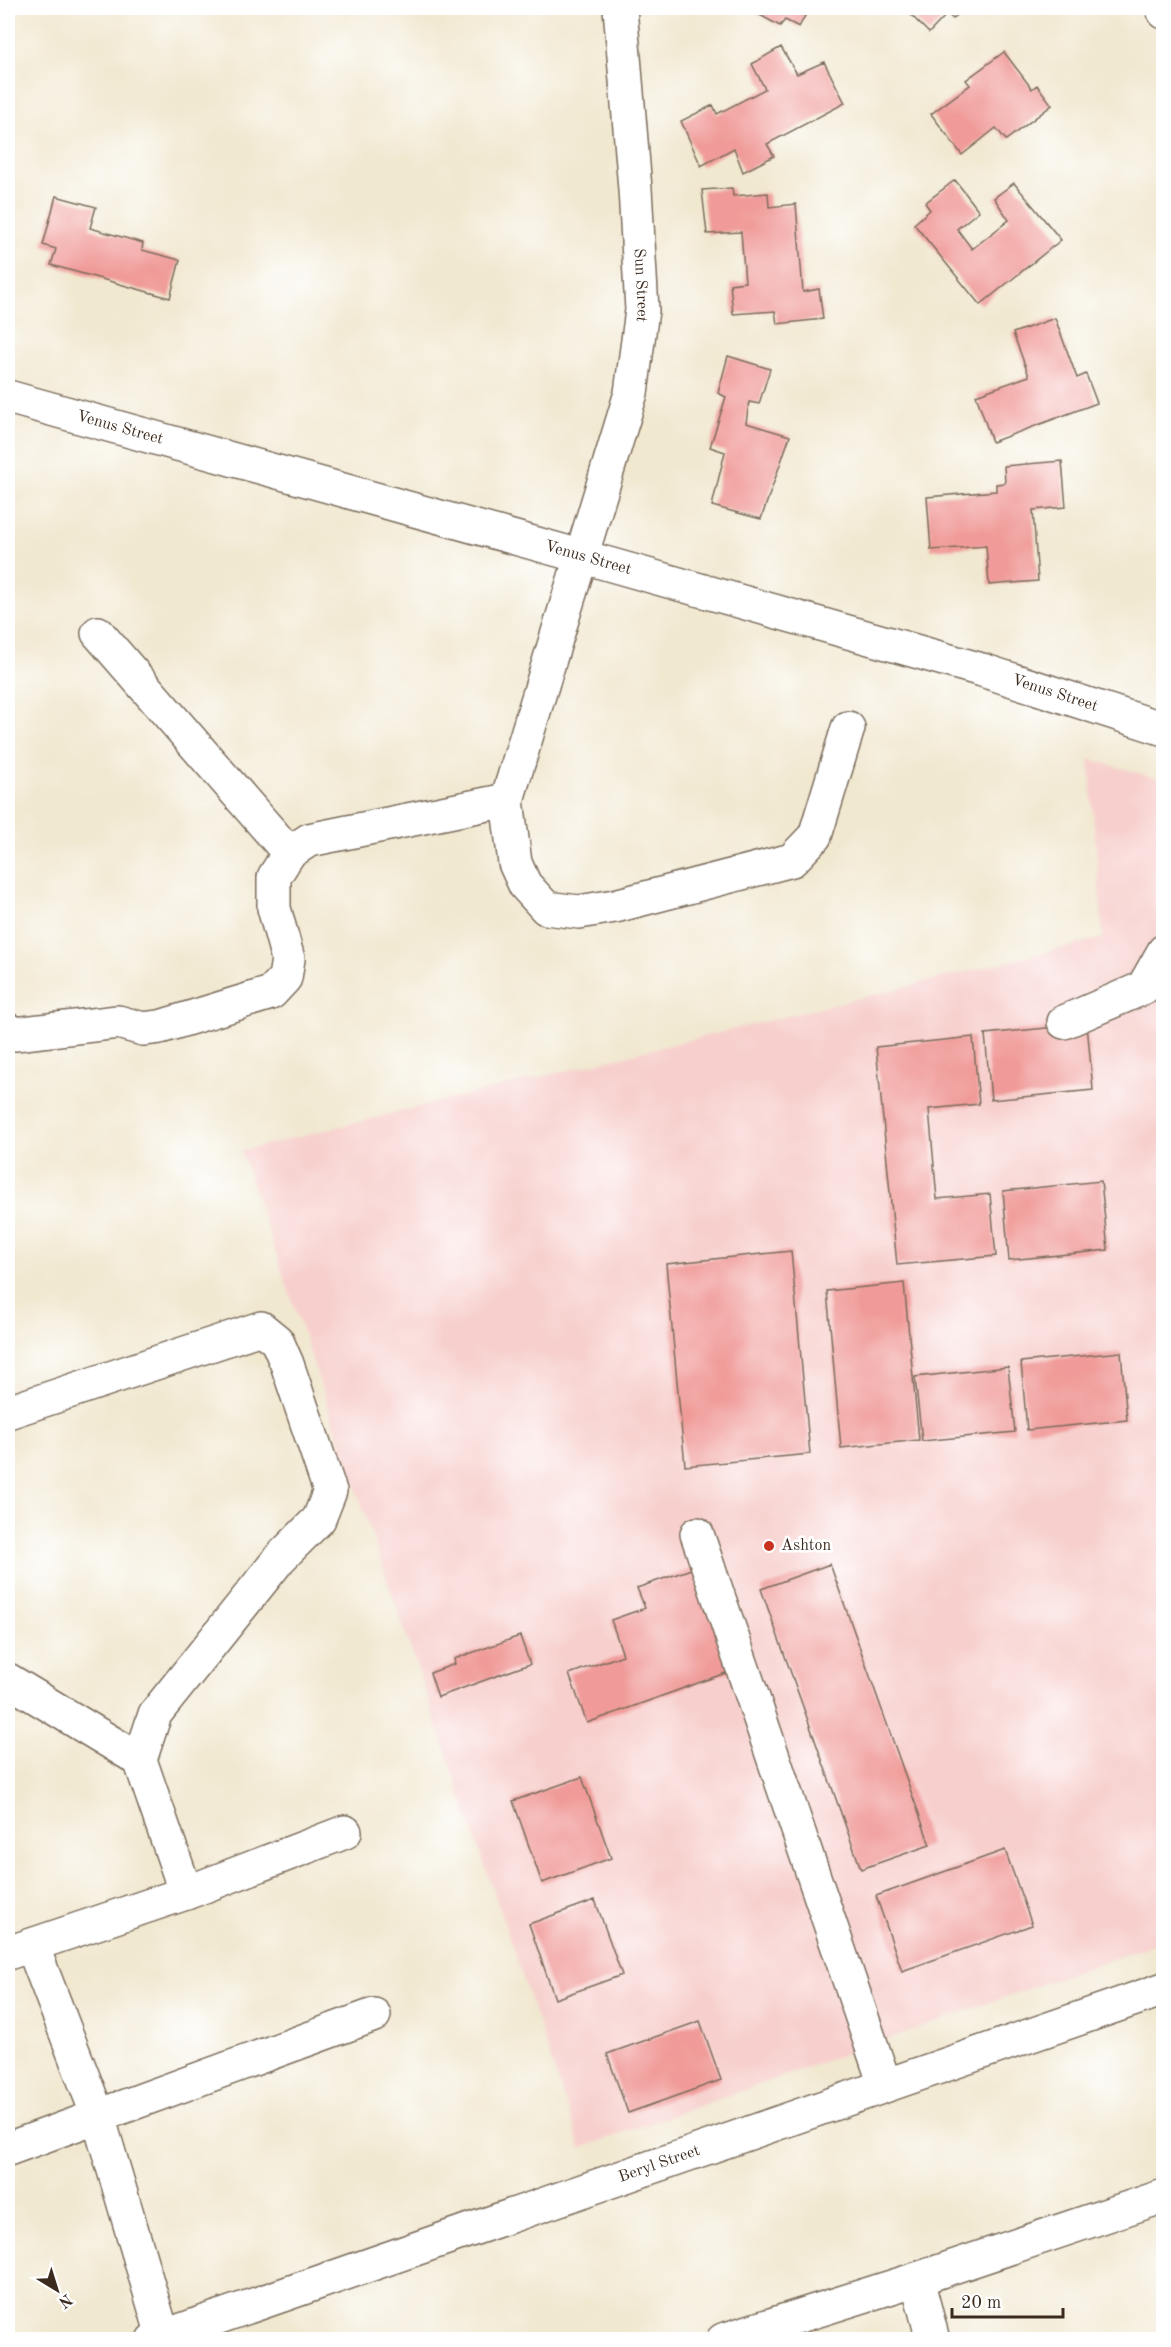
<svg xmlns="http://www.w3.org/2000/svg" width="1171" height="2347" font-family="'Old Standard TT',serif">
<rect width="100%" height="100%" fill="#fff"/>
<filter id="ink" filterUnits="userSpaceOnUse"><feTurbulence type="fractalNoise" baseFrequency=".0167" numOctaves="2"/><feDisplacementMap in="SourceGraphic" scale="12" xChannelSelector="R" yChannelSelector="G"/><feConvolveMatrix kernelMatrix="1 2 1 2 8 2 1 2 1" color-interpolation-filters="sRGB"/></filter>
<filter id="wash" filterUnits="userSpaceOnUse"><feTurbulence type="fractalNoise" baseFrequency=".008" numOctaves="4" result="noise"/><feDisplacementMap in="SourceGraphic" scale="24" xChannelSelector="R" yChannelSelector="G"/><feGaussianBlur stdDeviation="1.35" result="paint"/><feColorMatrix in="noise" values="0 0 0 0 0 0 0 0 0 0 0 0 0 0 0 0 0 1.4 0 .05"/><feComposite in="paint" operator="in"/></filter>
<g filter="url(#wash)">
<rect width="100%" height="100%" fill="#f1e8d0"/>
<path fill="#f7d0ce" d="M1089,759L1163,780V1941L581,2148L241,1151L1103,938Z"/>
<g id="blocks">
<path fill="#f09b99" d="M747,8H809L799,27L785,20L780,26Z
M904,8H964L953,19L947,14L929,33Z
M781,47L797,74L824,62L845,103L767,144L774,156L743,172L734,148L701,166L681,121L713,105L717,114L765,89L752,64Z
M1004,52L1032,89L1037,85L1052,105L1006,140L996,128L962,155L931,114L970,85L966,80Z
M955,180L979,211L957,229L972,249L1009,220L994,198L1014,183L1061,240L980,305L914,224L930,210L925,203Z
M732,188L733,196L768,193L769,207L796,204L803,292L819,289L823,319L777,324L775,311L733,314L730,284L745,282L741,232L707,234L702,190Z
M56,196L96,207L90,228L143,243L142,250L180,260L170,298L51,265L56,249L43,245Z
M1055,318L1077,378L1086,374L1097,403L992,442L976,395L1029,376L1013,333Z
M728,356L770,369L759,404L749,402L746,423L790,436L761,519L712,506L725,452L710,447L726,397L718,393Z
M1062,461L1066,507L1033,510L1038,581L989,585L986,546L931,550L927,497L996,491V484L1005,483L1004,466Z
M1087,1024L1093,1090L991,1100L985,1034Z
M973,1037L979,1104L929,1109L937,1199L990,1194L996,1256L897,1265L876,1047Z
M1101,1181L1108,1250L1009,1260L1003,1191Z
M791,1251L810,1454L685,1466L666,1264Z
M904,1283L919,1440L841,1448L827,1291Z
M1121,1352L1127,1420L1027,1430L1021,1362Z
M1008,1367L1015,1432L922,1441L915,1377Z
M830,1564L930,1845L861,1869L761,1589Z
M694,1568L734,1670L587,1723L569,1674L623,1655L611,1620L645,1608L637,1588Z
M520,1636L530,1664L438,1697L430,1673L455,1664L454,1659Z
M582,1777L611,1858L542,1883L513,1801Z
M1005,1850L1032,1925L902,1971L876,1896Z
M595,1900L622,1975L555,1999L529,1924Z
M700,2021L721,2080L628,2113L607,2054Z"/>
</g>
</g>
<g filter="url(#ink)">
<use href="#blocks" fill-opacity="0" stroke="#7b6c5c" stroke-width="1.5"/>
<g fill="none" stroke-linecap="round" stroke-linejoin="round">
<g stroke="#7b6c5c" stroke-width="36">
<g id="minor">
<path id="s1" d="M620,8L635,189L642,310L631,393L507,800L515,863L525,885L546,908L579,912L615,906L792,860L815,836L848,728"/>
<path d="M1163,8L1164,12"/>
<path id="s2" d="M8,397L580,556L982,670L1164,729"/>
<path d="M98,633L289,853"/>
<path d="M1064,1022L1143,988L1164,951"/>
<path d="M8,1030L15,1034L118,1022L143,1029L160,1027L271,993L285,978L288,959L274,908V877L289,853L309,840L507,800"/>
<path d="M8,1412L261,1328L277,1341L287,1364L330,1491L319,1519L280,1558L155,1714L140,1760L186,1893"/>
<path d="M697,1534L885,2085"/>
<path d="M8,1680L140,1760"/>
<path d="M8,1953L186,1893L345,1832"/>
<path d="M8,2149L98,2116L32,1945"/>
<path d="M917,2279L933,2340"/>
<path d="M163,2336L98,2116L374,2015"/>
<path id="s3" d="M153,2340L1164,1989"/>
<path d="M723,2340L917,2279L1164,2196"/>
</g>
</g>
<use href="#minor" stroke="#fff" stroke-width="33"/>
</g>
</g>
<circle fill="#c8321e" stroke="#fff" stroke-width="2" cx="769" cy="1546" r="6"/>
<g text-anchor="middle" dominant-baseline="central" stroke-width="5" stroke-linejoin="round" paint-order="stroke">
<g font-size="16" fill="#3b2a1e" stroke="#fff">
<text stroke="none"><textPath href="#s1" startOffset="278">Sun Street</textPath></text>
<text stroke="none"><textPath href="#s2" startOffset="116">Venus Street</textPath></text>
<text stroke="none"><textPath href="#s2" startOffset="602">Venus Street</textPath></text>
<text stroke="none"><textPath href="#s2" startOffset="1088">Venus Street</textPath></text>
<text stroke="none"><textPath href="#s3" startOffset="536">Beryl Street</textPath></text>
</g>
<g font-size="16" fill="#3b2a1e" stroke="#fff" text-anchor="start">
<text x="781" y="1546">Ashton</text>
</g>
</g>
<rect width="1171" height="2347" fill="none" stroke="#fff" stroke-width="30"/>
<g transform="translate(57 2290) rotate(142)" stroke="#ffffff" stroke-width="4.5" paint-order="stroke">
<path d="M0-4.5L10 22L0 15L-10 22Z" fill="#3b2a1e"/>
<text y="-9" font-size="16" font-weight="bold" text-anchor="middle" fill="#3b2a1e">N</text>
</g>
<path d="M952 2308v9h111v-9" fill="none" stroke="#3b2a1e" stroke-width="3"/>
<text x="961" y="2308" font-size="18" fill="#3b2a1e" stroke="#ffffff" stroke-width="4.5" paint-order="stroke">20 m</text>
</svg>
